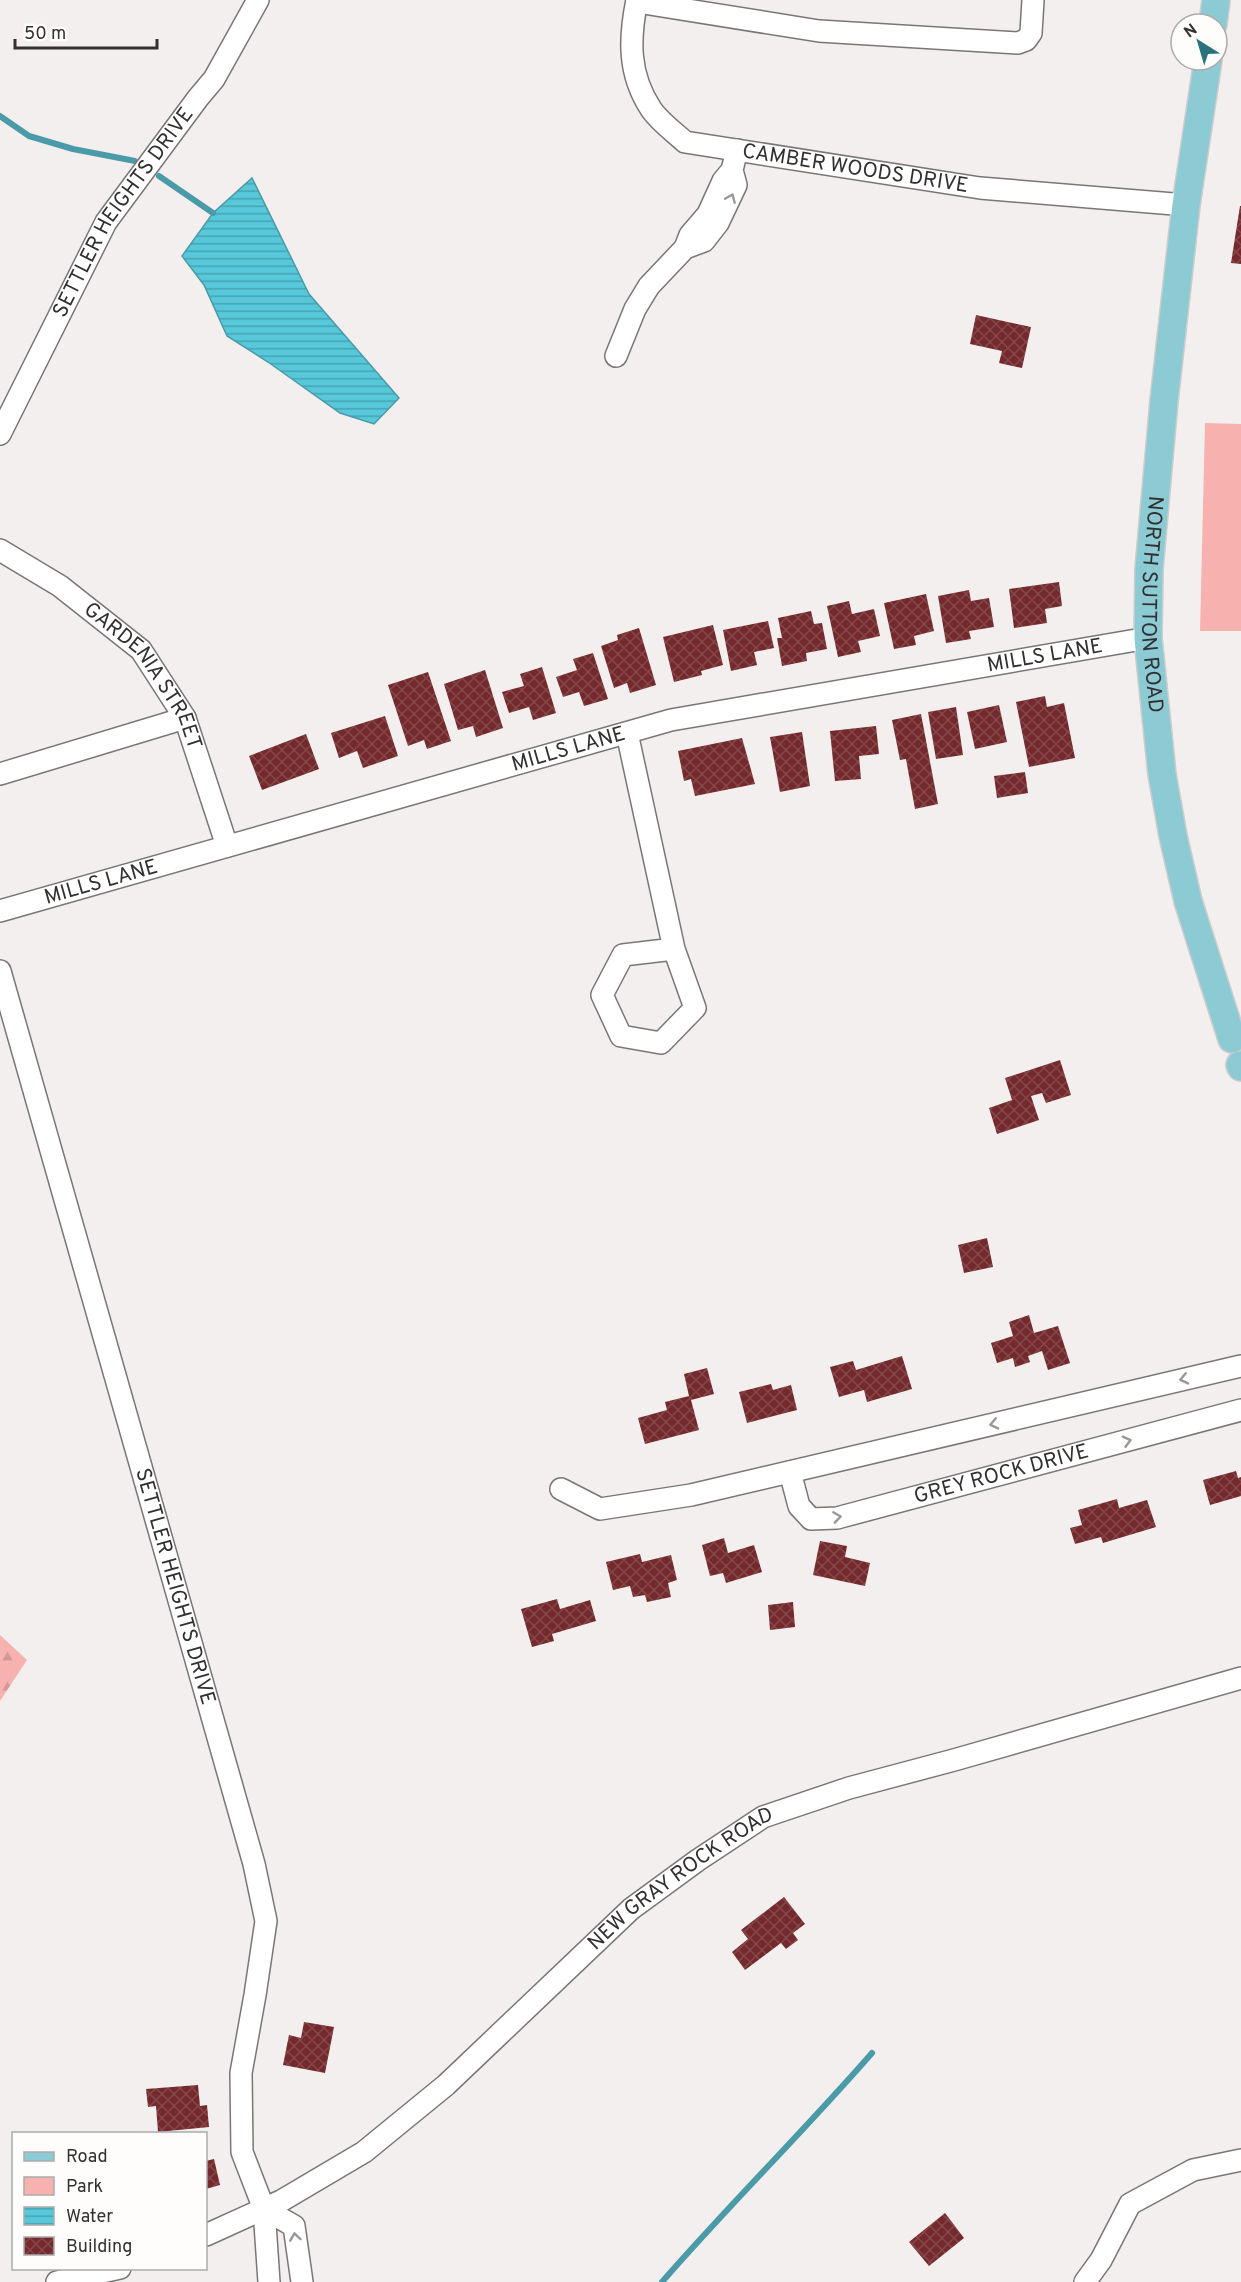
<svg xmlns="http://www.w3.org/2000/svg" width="1241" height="2282" font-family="Overpass,sans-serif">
<defs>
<pattern id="forest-firs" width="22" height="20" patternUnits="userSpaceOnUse" patternTransform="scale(1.5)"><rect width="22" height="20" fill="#f7b2af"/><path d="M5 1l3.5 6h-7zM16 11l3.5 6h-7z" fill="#d49997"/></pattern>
<pattern id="water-rules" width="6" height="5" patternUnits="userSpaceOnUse" patternTransform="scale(1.5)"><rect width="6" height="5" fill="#56c8da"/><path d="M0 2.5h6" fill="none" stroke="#48a3b1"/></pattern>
<pattern id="building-cross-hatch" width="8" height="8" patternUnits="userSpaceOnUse" patternTransform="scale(1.5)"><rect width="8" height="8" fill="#742a2c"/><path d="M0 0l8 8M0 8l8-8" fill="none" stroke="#84484a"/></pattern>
</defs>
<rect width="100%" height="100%" fill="#f3efee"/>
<path fill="url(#forest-firs)" d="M0,1635L27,1660L0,1701Z"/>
<path fill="#f7b2af" d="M1205,423L1241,424V631H1200Z"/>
<path fill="url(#water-rules)" stroke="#4b9aa7" stroke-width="1.5" d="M252,178L309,294L399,398L374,424L340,413L268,362L227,336L204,285L182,256L213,213Z"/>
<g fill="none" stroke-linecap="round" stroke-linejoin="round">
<path stroke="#4b9aa7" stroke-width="6" d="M0,116L29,136L73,149L135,161
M159,176L213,213
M662,2282C730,2204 804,2131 872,2053"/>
</g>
<path fill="url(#building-cross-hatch)" d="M1240,206H1241V264L1231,263Z
M976,315L1031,327L1022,368L999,363L1002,351L970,344Z
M1059,582L1062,606L1045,609L1047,623L1014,628L1009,589Z
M969,590L971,601L989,598L994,627L969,631L971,639L946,643L938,596Z
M926,594L934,631L914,636L916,645L894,649L884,603Z
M849,601L852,614L874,609L880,636L858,641L861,652L838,657L827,606Z
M811,611L814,624L822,623L827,649L806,653L807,661L782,666L777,638H782L778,618Z
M768,621L774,648L754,652L757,665L731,671L723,630Z
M713,625L723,665L701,671L702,675L674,682L663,637Z
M639,628L656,685L630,693L627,683L614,688L601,646L618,640L617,635Z
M593,653L608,699L584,706L579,692L563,697L556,677L577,670L573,659Z
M542,667L556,713L533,720L529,707L509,713L502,692L524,686L520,674Z
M485,670L503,728L476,737L473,726L458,730L444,684Z
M428,672L451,741L427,749L424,740L408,746L388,685Z
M1045,696L1047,707L1064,703L1075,758L1029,767L1016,702Z
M999,705L1007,742L975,749L967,712Z
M956,707L963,755L936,759L928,712Z
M921,714L938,804L915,809L906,759L900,760L892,720Z
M385,716L398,756L363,768L357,751L339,758L331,733Z
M876,726L879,754L859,756L861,779L835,781L830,731Z
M802,732L810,786L780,792L770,737Z
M306,734L319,769L262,790L249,756Z
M742,738L755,784L695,796L691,779L684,781L678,751Z
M1025,772L1028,793L997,798L994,776Z
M1060,1060L1071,1095L1046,1103L1042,1093L1031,1096L1039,1120L997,1134L989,1108L1012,1100L1005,1078Z
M987,1238L993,1267L964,1273L958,1245Z
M1029,1315L1034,1333L1058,1326L1070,1363L1048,1370L1042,1351L1028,1356L1030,1362L1015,1367L1013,1358L997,1363L991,1343L1013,1336L1009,1322Z
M902,1356L912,1389L867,1402L864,1390L839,1397L830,1367L853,1361L856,1370Z
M707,1368L714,1394L691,1400L699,1430L645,1444L638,1418L667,1410L665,1402L689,1396L684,1374Z
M771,1384L773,1390L791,1385L797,1410L747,1423L739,1392Z
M1236,1471L1238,1478L1241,1477V1496L1210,1505L1203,1480Z
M1117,1499L1119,1508L1147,1500L1156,1527L1103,1543L1101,1537L1075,1544L1070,1528L1082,1525L1078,1510Z
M724,1538L728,1553L754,1545L762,1572L726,1583L723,1573L710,1576L702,1545Z
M820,1541L847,1546L845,1557L870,1563L865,1586L813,1575Z
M640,1554L642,1562L671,1555L677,1580L668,1583L671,1597L647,1602L645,1595L633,1597L630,1586L613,1590L606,1562Z
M557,1599L560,1609L590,1600L596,1621L552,1634L554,1641L532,1647L521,1609Z
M793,1602L795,1627L770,1630L768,1605Z
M784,1897L805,1924L793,1933L798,1940L786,1949L781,1943L745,1970L732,1952L748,1939L741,1930Z
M304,2022L334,2027L325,2073L283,2065L289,2035L301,2038Z
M198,2085L200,2106L207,2105L209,2127L158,2132L156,2106L148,2107L146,2089Z
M214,2159L220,2185L206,2189V2161Z
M945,2213L964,2238L929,2266L909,2242Z"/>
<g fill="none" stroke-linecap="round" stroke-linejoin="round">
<g stroke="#7a7676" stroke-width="24">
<g id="minor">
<path id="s1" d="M637,0C629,39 628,74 651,109C659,121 674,132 685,142L980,188L1186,205"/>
<path d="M637,2L819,31L1018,43L1026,40L1031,33L1033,0"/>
<path d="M732,170L736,185L718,223L704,241L685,248L690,235L708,214L723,181L732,170L737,150"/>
<path d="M616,356L635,309L649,286L685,248"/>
<path id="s2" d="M0,434L106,222L198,98L214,79L258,0"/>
<path id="s3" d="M0,550L60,586L141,650L185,718L227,846"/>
<path d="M627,733L674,949L623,955L602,995L621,1036L661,1043L695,1008L674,949"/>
<path d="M0,774L185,718"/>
<path id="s4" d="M0,911L671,720L1148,638"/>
<path id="s5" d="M0,971L254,1864L266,1921L255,1995L241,2073L242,2152L264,2209L269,2282"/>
<path id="s6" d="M790,1472L799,1506L811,1519L837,1518L1241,1410"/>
<path d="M561,1489L600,1509L691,1495L1241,1366"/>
<path d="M264,2209L294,2226L302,2282"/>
<path id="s7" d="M206,2235L281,2201L364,2152L446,2085L631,1909L698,1860L763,1817L849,1788L954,1760L1241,1678"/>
<path d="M57,2282L120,2268"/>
<path d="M1085,2282L1101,2260L1130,2204L1193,2170L1241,2160"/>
</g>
</g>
<g stroke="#cecdcd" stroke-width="30">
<g id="major">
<path d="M1213,24L1216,0"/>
<path id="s8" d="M1208,60L1186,205L1164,401L1149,569L1148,638L1162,774L1173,836L1188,901L1232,1039"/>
<path d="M1240,1065L1241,1067"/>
</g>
</g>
<use href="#minor" stroke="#fff" stroke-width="21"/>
<use href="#major" stroke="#8ccbd4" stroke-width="27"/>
</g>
<defs><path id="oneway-chevron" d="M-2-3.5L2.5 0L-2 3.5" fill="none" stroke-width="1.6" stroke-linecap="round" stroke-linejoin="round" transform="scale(1.5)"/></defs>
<g stroke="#989898">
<use href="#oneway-chevron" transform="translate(731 198) rotate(-67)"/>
<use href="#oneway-chevron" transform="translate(1184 1379) rotate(167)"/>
<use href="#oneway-chevron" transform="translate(994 1424) rotate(167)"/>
<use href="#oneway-chevron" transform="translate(1127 1441) rotate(-15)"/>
<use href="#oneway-chevron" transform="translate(837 1517) rotate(-8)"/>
<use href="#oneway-chevron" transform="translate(295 2237) rotate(-98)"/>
</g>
<g text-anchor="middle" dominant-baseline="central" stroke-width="6" stroke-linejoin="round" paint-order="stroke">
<g font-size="21" fill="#323030" stroke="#fefdfc">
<text stroke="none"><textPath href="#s1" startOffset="333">CAMBER WOODS DRIVE</textPath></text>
<text stroke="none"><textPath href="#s2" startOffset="254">SETTLER HEIGHTS DRIVE</textPath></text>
<text stroke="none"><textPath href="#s8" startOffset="548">NORTH SUTTON ROAD</textPath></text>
<text stroke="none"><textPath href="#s4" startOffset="1077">MILLS LANE</textPath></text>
<text stroke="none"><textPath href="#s3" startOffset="195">GARDENIA STREET</textPath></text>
<text stroke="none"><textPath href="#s4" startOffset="591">MILLS LANE</textPath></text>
<text stroke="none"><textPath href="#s4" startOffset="105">MILLS LANE</textPath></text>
<text stroke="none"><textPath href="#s6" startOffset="249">GREY ROCK DRIVE</textPath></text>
<text stroke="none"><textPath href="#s5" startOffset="640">SETTLER HEIGHTS DRIVE</textPath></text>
<text stroke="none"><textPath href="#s7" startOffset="598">NEW GRAY ROCK ROAD</textPath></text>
</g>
</g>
<rect x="12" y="2132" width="195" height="138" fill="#fefdfc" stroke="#acabaa" stroke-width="1.5"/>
<rect x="24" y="2152" width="30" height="9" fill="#8ccbd4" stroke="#acabaa" stroke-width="1.5"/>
<text x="66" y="2162" font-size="18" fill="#323030">Road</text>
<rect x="24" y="2177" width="30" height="18" fill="#f7b2af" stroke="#acabaa" stroke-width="1.5"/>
<text x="66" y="2192" font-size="18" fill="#323030">Park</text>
<rect x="24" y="2207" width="30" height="18" fill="url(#water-rules)" stroke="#acabaa" stroke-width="1.5"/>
<text x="66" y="2222" font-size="18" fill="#323030">Water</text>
<rect x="24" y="2237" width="30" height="18" fill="url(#building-cross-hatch)" stroke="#acabaa" stroke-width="1.5"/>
<text x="66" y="2252" font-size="18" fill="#323030">Building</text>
<g transform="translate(1199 42) rotate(323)"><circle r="28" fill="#fefdfc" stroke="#acabaa" stroke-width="1.5"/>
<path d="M0-4.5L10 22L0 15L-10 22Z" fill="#2b727d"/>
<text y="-9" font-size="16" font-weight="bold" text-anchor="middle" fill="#323030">N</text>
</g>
<path d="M15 39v9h142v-9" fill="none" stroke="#323030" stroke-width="3"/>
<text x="24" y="39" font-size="18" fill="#323030" stroke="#fefdfc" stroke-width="4.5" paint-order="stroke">50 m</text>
</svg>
